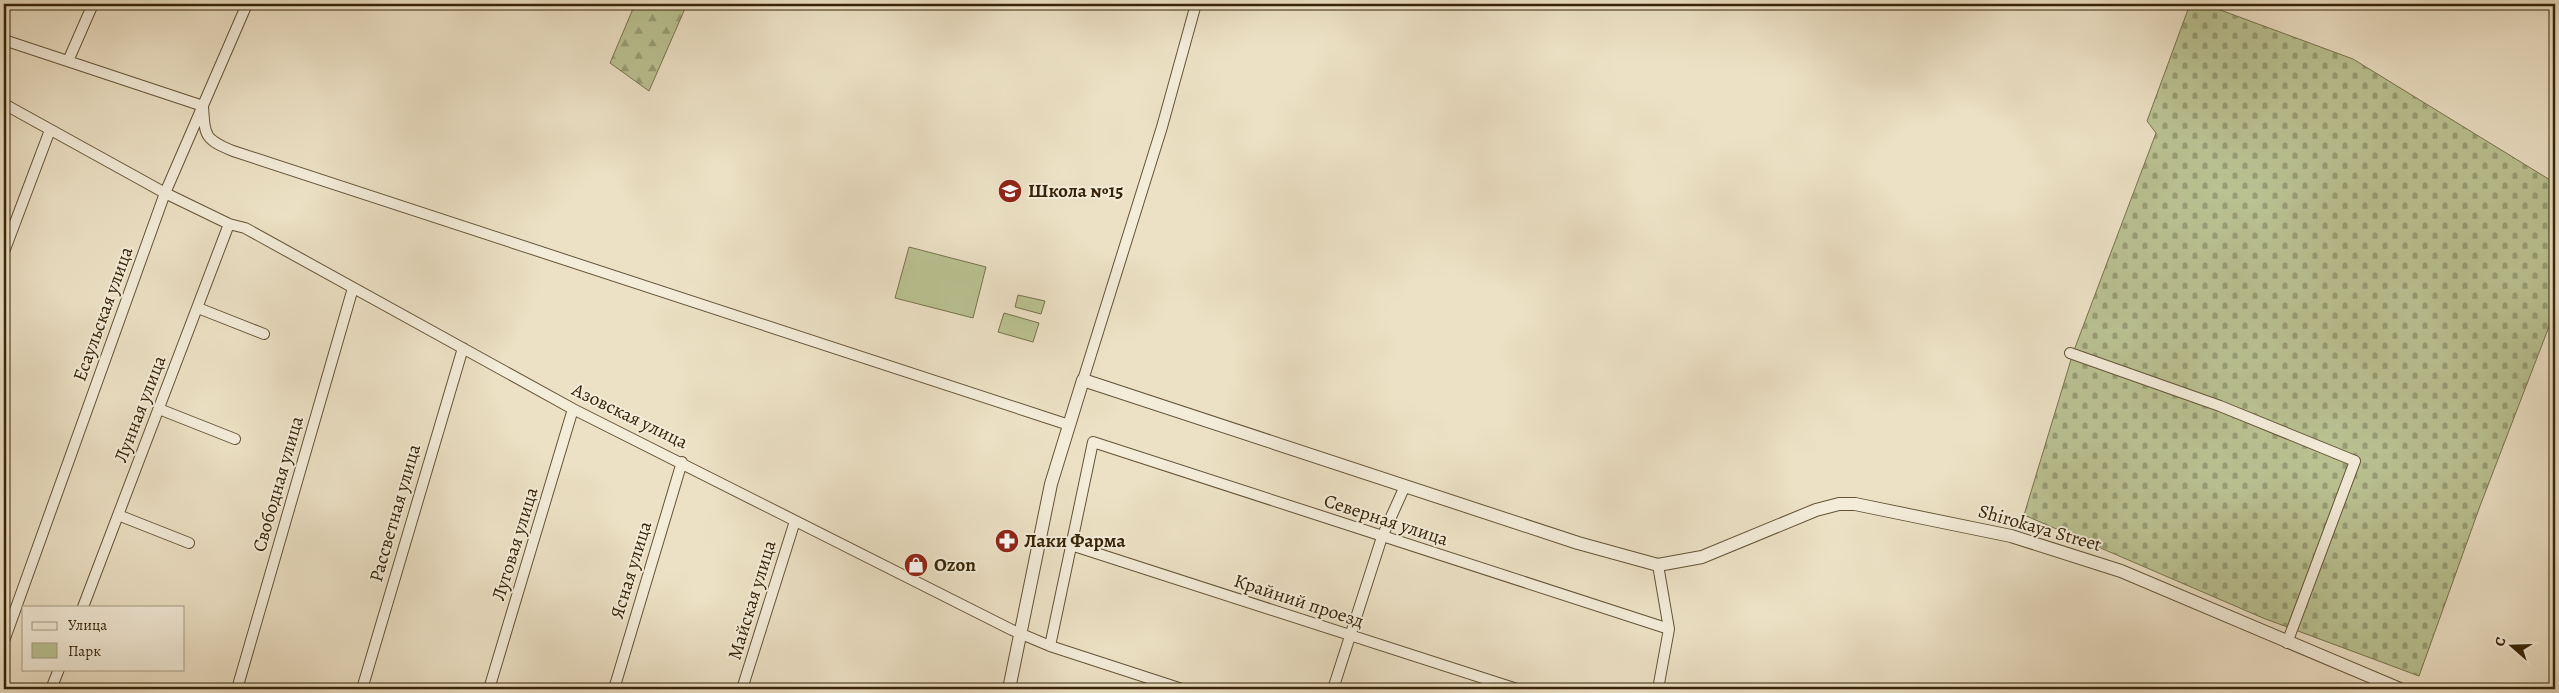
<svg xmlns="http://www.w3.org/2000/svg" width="2559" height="693" font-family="Alegreya,serif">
<defs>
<pattern id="forest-firs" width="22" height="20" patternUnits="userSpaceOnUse" patternTransform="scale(1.25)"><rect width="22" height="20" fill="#bac292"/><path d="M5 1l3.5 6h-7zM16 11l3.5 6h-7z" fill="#989d75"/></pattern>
<pattern id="cemetery-stones" width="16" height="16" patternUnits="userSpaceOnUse" patternTransform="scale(1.25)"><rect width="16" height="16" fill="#bac292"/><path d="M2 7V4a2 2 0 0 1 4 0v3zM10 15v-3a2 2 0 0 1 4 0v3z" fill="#989d75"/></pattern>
</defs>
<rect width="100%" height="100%" fill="#ece1c5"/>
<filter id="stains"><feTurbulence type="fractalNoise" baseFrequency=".004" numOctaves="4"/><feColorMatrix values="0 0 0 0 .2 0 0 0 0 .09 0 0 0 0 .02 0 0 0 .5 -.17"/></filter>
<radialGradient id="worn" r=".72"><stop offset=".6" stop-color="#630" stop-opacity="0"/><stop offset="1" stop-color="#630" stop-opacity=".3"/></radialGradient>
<path fill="url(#forest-firs)" stroke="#78734c" d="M635,4H687L649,91L610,63Z"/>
<path fill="url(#cemetery-stones)" stroke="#78734c" d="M2190,4H2204L2353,59L2555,183V311L2480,506L2419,676L2263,618L2024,515L2073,353L2156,133L2147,121Z"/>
<path fill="#bac292" stroke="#78734c" d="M909,247L986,267L973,318L895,298Z
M1018,295L1045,301L1041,314L1015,307Z
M1004,313L1039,323L1033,342L998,332Z"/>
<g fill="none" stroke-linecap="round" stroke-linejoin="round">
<g stroke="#645336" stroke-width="12">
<path id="minor" d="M4,40L203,106
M68,61L93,4
M4,104L165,193L229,224L245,228L573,409L1012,630L1050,646L1182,689
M203,106C205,136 204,139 233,151L1069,425
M4,252L50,130
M198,308L264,334
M2070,353L2220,406L2355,461L2287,643
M1083,380L1162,127L1196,4
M159,409L235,439
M118,515L189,543
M1071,545L1517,689
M1658,565L1669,629L1658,689
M83,607L229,224
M4,641L165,193L247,4
M1050,646L1093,442L1669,629
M51,689L59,669
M237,689L353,288
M362,689L463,348
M489,689L573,409
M614,689L682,462
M742,689L795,521
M1333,689L1382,537L1405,486"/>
</g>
<g stroke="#645336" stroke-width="14">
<path id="tertiary" d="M1009,689L1051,484L1083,380L1578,543L1658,565L1702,557L1816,510L1839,504H1855L2011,536L2121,571L2400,689"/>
</g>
<use href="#minor" stroke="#f3ecd9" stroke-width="10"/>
<use href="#tertiary" stroke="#f3ecd9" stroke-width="12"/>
</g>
<defs>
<g id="school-disc" transform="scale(1.25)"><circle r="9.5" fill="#8f2418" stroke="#f3ecd9"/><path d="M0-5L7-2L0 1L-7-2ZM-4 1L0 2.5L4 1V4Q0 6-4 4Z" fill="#fff"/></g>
<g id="pharmacy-disc" transform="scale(1.25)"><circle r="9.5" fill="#8f2418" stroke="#f3ecd9"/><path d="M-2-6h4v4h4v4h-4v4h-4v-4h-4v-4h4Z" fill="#fff"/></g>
<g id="shop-disc" transform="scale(1.25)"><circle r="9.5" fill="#8f2418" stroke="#f3ecd9"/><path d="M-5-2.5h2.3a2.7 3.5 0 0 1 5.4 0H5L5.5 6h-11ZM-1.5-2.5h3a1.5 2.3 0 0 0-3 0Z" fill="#fff"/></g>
</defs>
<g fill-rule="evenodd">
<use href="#school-disc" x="1010" y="191"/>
<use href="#pharmacy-disc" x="1007" y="541"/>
<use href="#shop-disc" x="916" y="565"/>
</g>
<g text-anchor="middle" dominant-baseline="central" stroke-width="4" stroke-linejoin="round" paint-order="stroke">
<g font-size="19" font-weight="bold" fill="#372407" stroke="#f3ecd9" text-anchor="start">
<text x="1028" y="191">Школа №15</text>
<text x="1024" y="541">Лаки Фарма</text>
<text x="934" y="565">Ozon</text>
</g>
<g font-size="19" fill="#372407" stroke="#f3ecd9">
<text transform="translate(103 314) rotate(-70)">Есаульская улица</text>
<text transform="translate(140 409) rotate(-69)">Лунная улица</text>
<text transform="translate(630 416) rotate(26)">Азовская улица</text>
<text transform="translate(278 484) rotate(-74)">Свободная улица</text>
<text transform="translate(395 513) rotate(-74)">Рассветная улица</text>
<text transform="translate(1386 520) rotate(18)">Северная улица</text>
<text transform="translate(2040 528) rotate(16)">Shirokaya Street</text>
<text transform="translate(515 544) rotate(-73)">Луговая улица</text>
<text transform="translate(631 570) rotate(-73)">Ясная улица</text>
<text transform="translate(752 600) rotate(-73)">Майская улица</text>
<text transform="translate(1299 601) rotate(18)">Крайний проезд</text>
</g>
</g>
<rect width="2559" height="693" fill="none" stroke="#ece1c5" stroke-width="20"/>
<rect x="5" y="5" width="2549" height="683" fill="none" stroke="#372407" stroke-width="2.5"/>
<rect x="10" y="10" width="2539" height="673" fill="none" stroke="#372407"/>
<rect x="22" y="606" width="162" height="65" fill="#f3ecd9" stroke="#a89c85"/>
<rect x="32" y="622" width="25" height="8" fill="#f3ecd9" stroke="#a89c85"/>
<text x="68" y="630" font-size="15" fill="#372407">Улица</text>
<rect x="32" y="643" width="25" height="15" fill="#bac292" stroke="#a89c85"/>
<text x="68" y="656" font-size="15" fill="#372407">Парк</text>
<g transform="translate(2512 646) rotate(290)" stroke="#f3ecd9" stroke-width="4" paint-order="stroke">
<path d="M0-4L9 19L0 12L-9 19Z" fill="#372407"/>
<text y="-8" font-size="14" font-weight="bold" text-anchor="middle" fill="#372407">С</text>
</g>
<rect width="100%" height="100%" filter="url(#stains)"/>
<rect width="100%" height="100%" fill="url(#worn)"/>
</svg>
